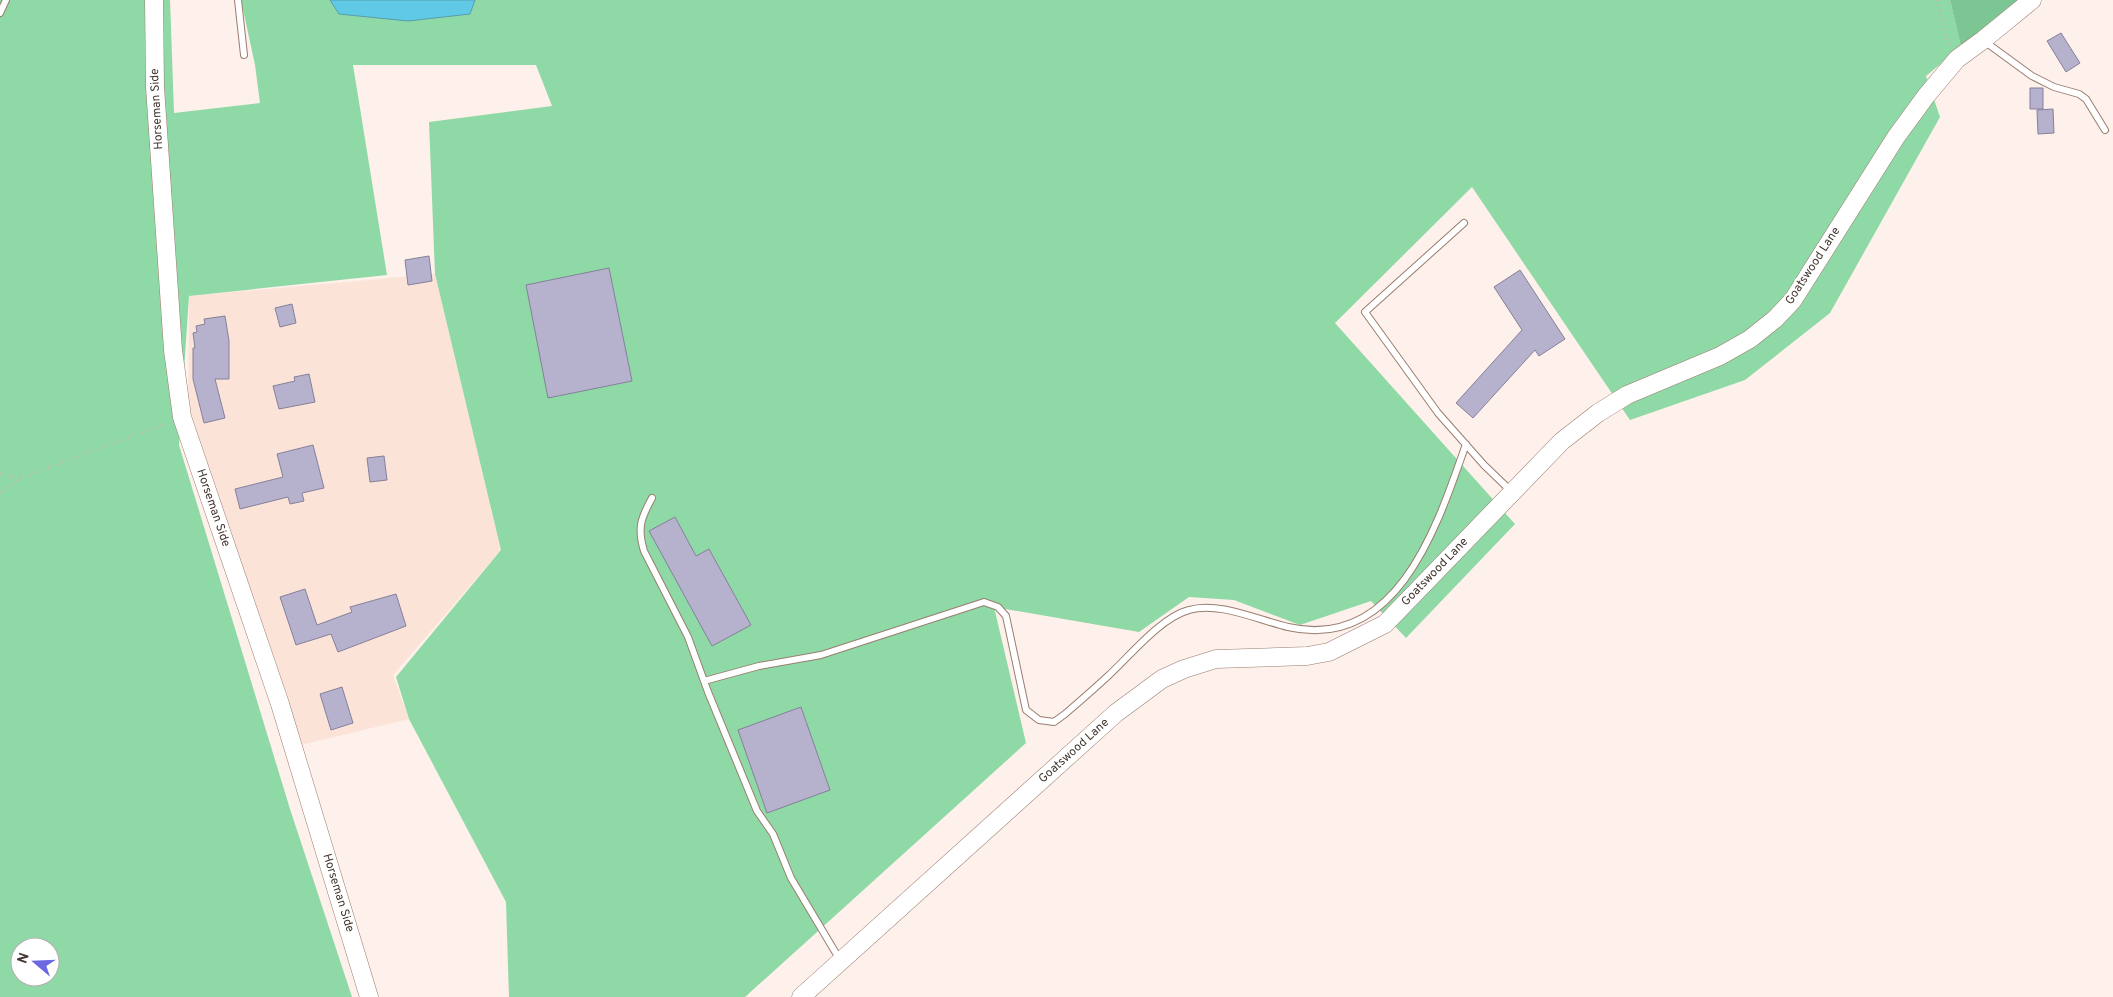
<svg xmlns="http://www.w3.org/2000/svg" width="2113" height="997" font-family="Overpass,sans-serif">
<rect width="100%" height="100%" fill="#fef0ea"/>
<path fill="#fbe3d8" d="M435,274L501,550L393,675L409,719L301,745L188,439L189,296Z"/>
<path fill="#8fd9a6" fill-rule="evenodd" d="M0,0H170L174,113L260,103L255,65L241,0H1950L1961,47L1926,76L1940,117L1830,313L1745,380L1630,420L1472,187L1335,323L1515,524L1406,638L1371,601L1300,625L1234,600L1189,597L1139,632L994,607L1026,743L745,997H509L506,902L409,719L396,677L501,550L435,274L429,122L552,106L536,65H353L387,275L189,296L179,445L290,809L352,997H0ZM20,947H50V977H20Z"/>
<path fill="#7bc693" d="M1950,0H2020L1961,47Z"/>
<path fill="#60c9e5" stroke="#589daf" d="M330,0H475L470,14L408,21L339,14Z"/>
<path fill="#b6b1cd" stroke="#85809b" d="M2061,33L2080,63L2066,72L2047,41Z
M2030,88H2043V109H2030Z
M2053,109L2054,133L2038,134L2037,110Z
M429,256L432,281L408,285L405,260Z
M609,268L632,381L548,398L526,285Z
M1520,270L1565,339L1539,356L1535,350L1473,418L1456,403L1522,330L1494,287Z
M292,304L296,323L280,327L275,308Z
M225,316L229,341V379H215L225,418L204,423L193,379V348H195L193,333L197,332L196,326L205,324L204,319Z
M309,374L315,402L279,409L273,386L295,381L294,377Z
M313,445L324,488L302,493L304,501L290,504L288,497L240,509L235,489L283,477L277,454Z
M384,456L387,480L370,482L367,458Z
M675,517L696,556L709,549L751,625L712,646L649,531Z
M305,589L317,625L352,612L350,607L396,594L406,626L338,652L331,634L296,645L280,597Z
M342,687L353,723L331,730L320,694Z
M801,707L830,790L767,813L738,730Z"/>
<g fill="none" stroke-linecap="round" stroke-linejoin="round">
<g stroke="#997d70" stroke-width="8">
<path id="lane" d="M238,0L244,55
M0,13L6,0
M1984,41L2032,76L2054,87L2079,94L2086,99L2105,130
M1464,223L1365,312L1438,413L1484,465L1511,491
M652,498C641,518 637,528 644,551L688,637L708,692L757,811L773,834L791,878L840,960
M704,681L759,666L821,655L984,602L998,607L1006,616L1026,710L1039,720L1054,722L1065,714C1079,702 1094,689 1108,676C1129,657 1161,617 1189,610C1218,601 1258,620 1288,627C1398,652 1438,524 1466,444"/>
</g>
<g stroke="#997d70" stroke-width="19">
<path id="secondary" d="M154,0L155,87L173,350L182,417L280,704L369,997
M801,997L1116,713L1162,679L1184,669L1216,659L1307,656L1329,652L1385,624L1562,441L1598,413L1627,395L1720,356L1750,339L1775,319L1793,300L1896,137L1926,96L1957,59L1983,40L2032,0"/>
</g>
<path stroke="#c3b6b0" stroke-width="3" stroke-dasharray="1 4" stroke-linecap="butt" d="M1937,0L1945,35L1950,45
M0,474L20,478
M0,493L20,478L167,423"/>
<use href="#lane" stroke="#fff" stroke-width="6"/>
<use href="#secondary" stroke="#fff" stroke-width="18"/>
</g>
<g text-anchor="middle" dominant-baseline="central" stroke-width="4.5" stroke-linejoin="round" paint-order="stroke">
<g font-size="12" fill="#443731" stroke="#fff">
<text transform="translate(157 109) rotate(-93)">Horseman Side</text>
<text transform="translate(1813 266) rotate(-57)">Goatswood Lane</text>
<text transform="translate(213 508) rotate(71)">Horseman Side</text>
<text transform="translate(1435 572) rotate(-46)">Goatswood Lane</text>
<text transform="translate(1074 751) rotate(-42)">Goatswood Lane</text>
<text transform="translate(338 893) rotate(73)">Horseman Side</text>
</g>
</g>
<g transform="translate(35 962) rotate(289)"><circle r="24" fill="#ffffff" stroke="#b4afad"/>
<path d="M0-4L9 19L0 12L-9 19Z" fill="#6d68e2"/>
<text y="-8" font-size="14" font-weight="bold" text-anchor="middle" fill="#443731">N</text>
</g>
</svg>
